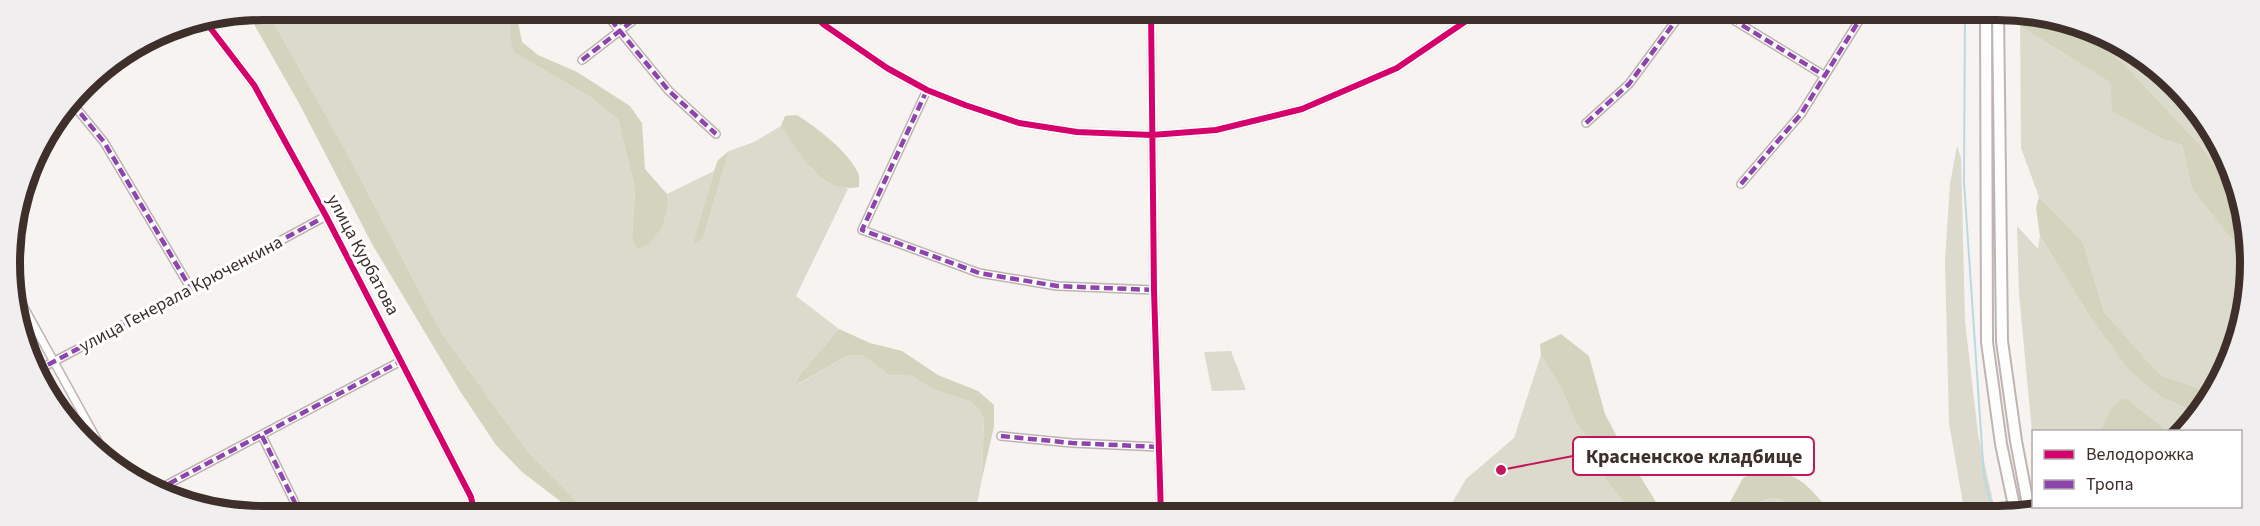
<svg xmlns="http://www.w3.org/2000/svg" width="2260" height="526" font-family="'Source Sans 3',sans-serif">
<rect width="100%" height="100%" fill="#f7f3f1"/>
<path fill="#dbdacc" d="M266,9H515L512,19L515,53L590,97L618,119L635,189L632,238L668,205L667,194L714,171L694,244L703,238L729,151L754,142L781,126L812,170L829,183L848,189L796,296L839,329L801,373L797,385L849,355H862L889,375L912,376L932,389L969,401L978,408L984,419L982,478L975,515H590L529,453L441,332L346,151Z
M2020,11L2036,13L2020,26L2111,83L2165,140L2182,145L2192,189L2228,235L2246,251L2249,297L2225,376L2207,401L2198,388L2163,376L2154,368L2104,312L2083,242L2039,197L2021,148Z
M2077,27L2124,43L2199,109L2242,198L2243,206L2200,145L2124,64Z
M1957,146L1961,158L1965,321L1978,434L1996,515H1965L1949,423L1945,262L1950,184Z
M2017,226L2038,249L2040,236L2091,318L2163,398L2198,413L2185,431H2168L2126,398L2104,422L2101,431L2034,432L2033,443L2019,294Z
M1231,351L1246,390L1212,391L1204,352Z
M1541,355L1560,386L1575,421L1590,442L1595,466L1634,515H1445L1466,479L1514,438Z
M1771,498L1782,500L1801,515H1750C1752,504 1762,501 1771,498Z"/>
<path fill="#d4d4be" d="M266,9L346,151L441,332L529,453L590,515H571L560,501L522,472L496,445L460,391L372,244L300,105L247,12Z
M515,9H526L518,22L522,42L538,55L577,72L630,106L642,123L645,169L667,194L668,205L662,227L649,244L638,249L632,239L635,189L618,119L590,97L515,53C508,39 510,24 515,9Z
M2036,13L2077,27L2124,64L2200,145L2243,206L2246,251L2228,235L2192,189L2182,145L2165,140L2112,111L2111,83L2020,26Z
M797,115C816,127 849,152 858,173C860,177 859,183 859,187C820,195 800,153 781,126L785,116Z
M729,151L703,238L693,245L714,171L718,160Z
M2039,197L2083,242L2104,312L2154,368L2163,376L2198,388L2207,401L2198,413L2163,398L2130,371L2091,318L2040,236L2036,208Z
M839,329L870,343L902,351L938,375L978,391L994,405V427L982,478L984,419L978,408L969,401L932,389L912,376L889,375L862,355H849L796,385L801,373Z
M1561,334L1589,356L1605,414L1624,450L1664,515H1634L1595,466L1590,442L1575,421L1560,386L1541,355L1540,344Z
M2126,398L2168,431H2101C2106,416 2111,404 2126,398Z
M1760,469C1804,474 1806,485 1834,515H1801L1782,500L1771,498L1759,502L1750,515H1723L1743,478Z"/>
<g fill="none" stroke-linecap="round" stroke-linejoin="round">
<path stroke="#b9dae0" stroke-width="2" d="M1965,11L1964,182L1984,477L1994,515"/>
<g stroke="#beb5b2" stroke-width="10">
<path id="minor" d="M602,9L669,91L716,134
M809,10L823,24L887,68L927,90L965,105L1019,123L1077,132L1152,135L1216,130L1302,109L1397,68L1469,19L1477,11
M1151,10L1154,290L1161,515
M1719,11L1825,76
M205,21L254,85L326,216L471,497L475,515
M582,60L648,9
M927,90L862,230L979,273L1057,286L1154,290
M72,103L104,142L191,289
M1586,123L1629,84L1683,11
M1741,184L1801,114L1865,11
M16,293L107,458
M36,371L191,289L326,216
M262,436L301,515
M1001,436L1072,443L1159,447
M157,490L401,361"/>
</g>
<g stroke="#beb5b2" stroke-width="14">
<path id="primary" d="M1986,11L1987,342L2001,444L2016,515
M1998,11L2002,341L2016,441L2030,515"/>
</g>
<use href="#minor" stroke="#fefdfd" stroke-width="7"/>
<use href="#primary" stroke="#fefdfd" stroke-width="10"/>
<path stroke="#8e44ad" stroke-width="4.5" stroke-dasharray="9 4.5" stroke-linecap="butt" d="M602,9L669,91L716,134
M1719,11L1825,76
M582,60L648,9
M927,90L862,230L979,273L1057,286L1154,290
M72,103L104,142L191,289
M1586,123L1629,84L1683,11
M1741,184L1801,114L1865,11
M36,371L191,289L326,216
M262,436L301,515
M1001,436L1072,443L1159,447
M157,490L401,361"/>
<g stroke="#fff" stroke-width="10">
<path id="cycleway" d="M809,10L823,24L887,68L927,90L965,105L1019,123L1077,132L1152,135L1216,130L1302,109L1397,68L1469,19L1477,11
M1151,10L1154,290L1161,515
M205,21L254,85L326,216L471,497L475,515"/>
</g>
<use href="#cycleway" stroke="#d6006c" stroke-width="6"/>
</g>
<g text-anchor="middle" dominant-baseline="central" stroke-width="6" stroke-linejoin="round" paint-order="stroke">
<g font-size="18" fill="#3e2f2a" stroke="#fff">
<text transform="translate(363 255) rotate(62)">улица Курбатова</text>
<text transform="translate(181 294) rotate(-28)">улица Генерала Крюченкина</text>
</g>
</g>
<path d="M0 0H2260V526H0ZM263 20H1997A243 243 0 0 1 2240 263V263A243 243 0 0 1 1997 506H263A243 243 0 0 1 20 263V263A243 243 0 0 1 263 20Z" fill="#f0eeee" fill-rule="evenodd"/>
<path fill="none" stroke="#3e2f2a" stroke-width="8" d="M263 20H1997A243 243 0 0 1 2240 263V263A243 243 0 0 1 1997 506H263A243 243 0 0 1 20 263V263A243 243 0 0 1 263 20Z"/>
<path fill="none" stroke="#c2185b" stroke-width="2" d="M1501 470L1573 456"/>
<circle fill="#c2185b" stroke="#fff" stroke-width="2" cx="1501" cy="470" r="6"/>
<rect fill="#fff" stroke="#c2185b" stroke-width="2" x="1573" y="437" width="241" height="38" rx="6"/>
<g font-size="20" text-anchor="middle" font-weight="bold" fill="#3e2f2a">
<text x="1694" y="463">Красненское кладбище</text>
</g>
<rect x="2032" y="430" width="210" height="78" fill="#ffffff" stroke="#b2acaa" stroke-width="1.5"/>
<rect x="2044" y="450" width="30" height="9" fill="#d6006c" stroke="#b2acaa" stroke-width="1.5"/>
<text x="2086" y="460" font-size="18" fill="#3e2f2a">Велодорожка</text>
<rect x="2044" y="480" width="30" height="9" fill="#8e44ad" stroke="#b2acaa" stroke-width="1.5"/>
<text x="2086" y="490" font-size="18" fill="#3e2f2a">Тропа</text>
</svg>
